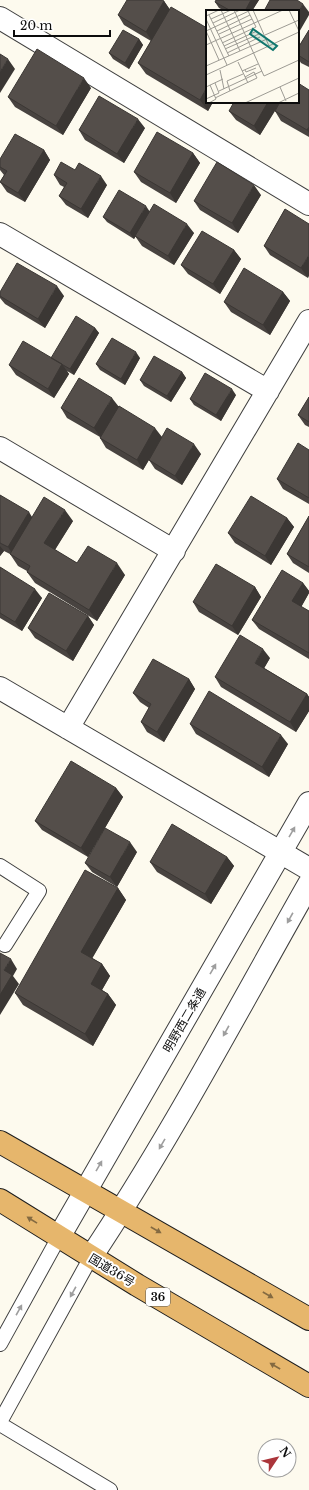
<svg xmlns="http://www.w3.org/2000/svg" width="309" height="1490" font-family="'Libre Baskerville','Noto Sans JP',serif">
<rect width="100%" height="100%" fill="#fdfaee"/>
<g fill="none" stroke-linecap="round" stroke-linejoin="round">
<g stroke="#3f3f3f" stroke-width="16">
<path id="service" d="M0,866L39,891L5,945
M0,1344L59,1237
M0,1422L91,1257
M0,1424L110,1490"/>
</g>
<g stroke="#3f3f3f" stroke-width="24">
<path id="minor" d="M0,18L309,204
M0,234L268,391
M0,448L174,551
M0,688L309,869
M68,728L309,321"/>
</g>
<g stroke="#3f3f3f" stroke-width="24">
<path id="tertiary" d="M59,1237L309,803
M91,1257C171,1137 238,1009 309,884"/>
</g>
<g stroke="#1d1d1d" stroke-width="24">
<path id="trunk" d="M0,1142L309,1319
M0,1200L137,1285L309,1386"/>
</g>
<use href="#service" stroke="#fff" stroke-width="14"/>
<use href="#minor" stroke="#fff" stroke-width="22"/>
<use href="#tertiary" stroke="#fff" stroke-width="22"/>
<use href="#trunk" stroke="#e6b66c" stroke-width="22"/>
</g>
<path fill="#484340" d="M259,0L252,11H225L219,8L215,2Z
M164,1L170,10L207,102H213L208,111L146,74L138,63L151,41L124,25L118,15Z
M309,30V67L301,63L298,58V48Z
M139,39L143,45L129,69L113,59L109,53Z
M91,88L63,135L15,107L8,97Z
M309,90V137L281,121L275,111L260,135L236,120L229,111Z
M145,128L124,163L85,140L79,130Z
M44,150L50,160L25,202L7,192L0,182L4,175L0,170V159Z
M193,153L200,163L176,203L141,182L134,172Z
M54,175L107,185L88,218L66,205L59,196L64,187L60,185Z
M261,195L238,233L200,210L194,201Z
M285,209L308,278L270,255L264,246Z
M149,212L194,233L174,265L142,246L135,236L141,226L134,239L107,222L103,217Z
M234,250L241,259L220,294L188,274L181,265Z
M0,292L64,296L45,328L5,304L0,298Z
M283,292L290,301L270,335L231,312L224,302Z
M95,328L99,333L74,375L67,371L69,374L54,398L16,375L9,365L51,358Z
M140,358L125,385L100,370L96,364Z
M182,372L186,378L171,402L144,386L140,380Z
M236,395L221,421L194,405L190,399Z
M309,397V427L305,425L298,415Z
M118,406L162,437L201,454L182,485L155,469L149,460L143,470L106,448L100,438V437L67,418L61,408Z
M309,450V504L283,489L277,479Z
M0,495L32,517L73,521L55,550L77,563L125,575L97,621L35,583L27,572V571L18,566L10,554L4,551L0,556Z
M309,516V573L293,563L287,554Z
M287,518L294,527L271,565L235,543L228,533Z
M0,567L42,598L22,631L0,618Z
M303,583L309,591V593L301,607L309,611V659L259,629L252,620Z
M255,587L261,597L238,635L199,612L193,602Z
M88,616L94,625L73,661L35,638L28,628Z
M270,658L264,668L307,694L309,697V711L296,732L221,687L215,677Z
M189,679L195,689L164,742L147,732L141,722L149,708L140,702L133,693Z
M190,724L288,744L269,777L196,734Z
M116,788L123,797L88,857L42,830L35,821Z
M137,852L117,887L92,872L85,863Z
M227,857L234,866L211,904L157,872L150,862Z
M118,888L126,900L92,958L102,964L110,976L102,990L108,994L116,1005L93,1046L23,1005L15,993Z"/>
<path fill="#3b3734" d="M251,0H259L252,11H245Z
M164,1L171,11L152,41L146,32Z
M303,4L309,12V15L298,34V13Z
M139,39L143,45L129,69L125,63Z
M8,59L15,69L0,93V72Z
M84,78L91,88L63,135L56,126Z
M207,87V102H213L208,111L200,100Z
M268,102H280L260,135L254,126Z
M138,119L145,128L124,163L117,154Z
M309,127V133L307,130Z
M44,150L50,160L25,202L18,193Z
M193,153L200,163L176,203L170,193Z
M101,176L107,185L88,218L81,209Z
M254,185L261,195L238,233L232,223Z
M146,206L150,212L134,239L130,233Z
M187,224L194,233L174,265L168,256Z
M234,250L241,259L220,294L213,284Z
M309,255V276L308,278L301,268Z
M57,286L64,296L45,328L38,319Z
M283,292L290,301L270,335L263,325Z
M95,328L99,333L74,375L70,369Z
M136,352L140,358L125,385L121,379Z
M62,364L69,374L54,398L48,389Z
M182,372L186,378L171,402L167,396Z
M232,389L236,395L221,421L216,415Z
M112,398L119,407L101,438L94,428Z
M155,428L162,437L143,470L137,460Z
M194,444L201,454L182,485L175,476Z
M65,510L73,521L52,554L44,543Z
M29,512L35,522L14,557L8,547Z
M287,518L294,527L271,565L265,556Z
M0,546L4,551L0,556Z
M117,563L125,575L97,621L89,610Z
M303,583L309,591V593L299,611L292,601Z
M255,587L261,597L238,635L232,626Z
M35,589L42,598L22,631L15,622Z
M88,616L94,625L73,661L66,651Z
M263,649L270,658L262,672L255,663Z
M189,679L195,689L164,742L157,732Z
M307,694L309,697V711L296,732L290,722Z
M281,735L288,744L269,777L262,767Z
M116,788L123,797L88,857L81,848Z
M130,842L137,852L117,887L110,877Z
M227,857L234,866L211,904L205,894Z
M118,888L126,900L89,964L81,952Z
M11,959L17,969L13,976L19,984L0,1015V995L4,970Z
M102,964L110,976L99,995L91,984Z
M108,994L116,1005L93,1046L85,1034Z"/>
<path fill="#544e4a" stroke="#3b3734" d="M127,0H162L164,1L146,32L118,15Z
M216,0H251L245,11H231L215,2Z
M270,0H297L303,4L298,13V11H264Z
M171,7L207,28V87L200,100L138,63Z
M123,30L139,39L125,63L109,53Z
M309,30V62L298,55V48Z
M37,49L84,78L56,126L8,97Z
M0,54L8,59L0,72Z
M298,83L309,90V127L307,130L275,111L280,102H298Z
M99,96L138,119L117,154L79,130Z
M234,102H268L254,126L229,111Z
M157,132L193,153L170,193L134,172Z
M15,134L44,150L18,193L0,182L7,171L0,167V159Z
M61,162L75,170L79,163L101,176L81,209L59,196L67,183L54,175Z
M217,162L254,185L232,223L194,201Z
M119,190L146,206L130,233L103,217Z
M154,204L187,224L168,256L135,236Z
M285,209L309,224V255L301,268L264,246Z
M202,231L234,250L213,284L181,265Z
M17,263L57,286L38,319L0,296V292Z
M244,268L283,292L263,325L224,302Z
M76,316L95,328L70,369L51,358Z
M112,338L136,352L121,379L96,364Z
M23,341L62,364L48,389L9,365Z
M154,356L182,372L167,396L140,380Z
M205,373L232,389L216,415L190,399Z
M79,378L112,398L94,428L61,408Z
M309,397V422L298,415Z
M119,406L155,428L137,460L100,438Z
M167,428L194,444L175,476L149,460Z
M298,443L309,450V498L277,479Z
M0,495L29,512L8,547L0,543Z
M251,496L287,518L265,556L228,533Z
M44,497L65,510L44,543L77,563L88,546L117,563L89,610L27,572L30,566L10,554Z
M309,516V567L287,554Z
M216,564L255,587L232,626L193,602Z
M0,567L35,589L15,622L0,613Z
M282,570L303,583L292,601L309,611V653L252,620Z
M49,593L88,616L66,651L28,628Z
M240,635L263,649L255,663L307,694L290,722L215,677Z
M153,659L189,679L157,732L141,722L151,704L133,693Z
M209,691L281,735L262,767L190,724Z
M71,761L116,788L81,848L35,821Z
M172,824L227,857L205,894L150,862Z
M105,828L130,842L110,877L85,863Z
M85,870L118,888L81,952L102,964L91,984L108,994L85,1034L15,993Z
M0,953L11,959L4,970L12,975L0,995Z"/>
<defs><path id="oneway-solid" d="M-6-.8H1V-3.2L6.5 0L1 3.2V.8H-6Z"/></defs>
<g fill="#9e9e9e">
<use href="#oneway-solid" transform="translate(292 832) rotate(-60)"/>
<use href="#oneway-solid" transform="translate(290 918) rotate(119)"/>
<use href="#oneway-solid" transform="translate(213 969) rotate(-60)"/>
<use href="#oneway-solid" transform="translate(226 1031) rotate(119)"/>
<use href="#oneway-solid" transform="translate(162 1144) rotate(120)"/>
<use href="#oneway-solid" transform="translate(99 1166) rotate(-60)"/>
<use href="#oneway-solid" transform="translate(73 1292) rotate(119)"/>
<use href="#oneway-solid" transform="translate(19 1310) rotate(-61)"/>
</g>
<g fill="#846a41">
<use href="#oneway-solid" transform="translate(32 1220) rotate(-148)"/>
<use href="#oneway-solid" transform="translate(156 1230) rotate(30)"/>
<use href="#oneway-solid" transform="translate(268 1295) rotate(30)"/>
<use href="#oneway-solid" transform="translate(275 1366) rotate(-150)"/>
</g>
<g text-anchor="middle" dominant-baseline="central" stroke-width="4" stroke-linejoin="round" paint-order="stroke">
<rect fill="#fff" stroke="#555" stroke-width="1" x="146" y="1288" width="24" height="18" rx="3"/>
<g font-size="11" font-weight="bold" fill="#0c0c0c">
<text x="158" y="1297">36</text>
</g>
<g font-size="12" fill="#0c0c0c" stroke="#fff">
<text transform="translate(184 1020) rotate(-60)">明野西二条通</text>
<text transform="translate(112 1270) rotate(31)">国道36号</text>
</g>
</g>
<g transform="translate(206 10)">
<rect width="93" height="93" fill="#fdfaee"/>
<path fill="none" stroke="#9d9b94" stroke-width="1" d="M15,0L34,41M28,0L58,66L93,50M47,0L63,36M83,0L93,21M42,1L50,17M3,5L23,46M0,6L13,0M0,9L21,55M5,9L25,0M7,13L34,0M0,21L45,0M0,21L13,50M11,21L44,5M13,24L46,9M59,25L93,10M16,33L50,17M0,35L77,0M18,36L51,21M19,39L53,24M21,43L54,27M32,52L42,73M0,56L61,29M14,60L18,79M39,60L40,62L50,58M36,61L52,54M0,65L93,22M0,77L17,69M74,77L80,91M13,81L56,61M24,81L21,71L37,64M9,88L51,68L48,62L39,67M0,89L13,83L9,73M3,93L10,89L4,75M39,93L93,68M72,93L93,83"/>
<path fill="#0f766e" fill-opacity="0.15" stroke="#0f766e" stroke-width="2" d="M47,19L71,36L67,40L44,24Z"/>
<rect width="93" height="93" fill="none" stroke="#0c0c0c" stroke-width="2"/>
</g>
<g transform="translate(277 1458) rotate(55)"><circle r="19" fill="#ffffff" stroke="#9e9e9e"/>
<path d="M0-3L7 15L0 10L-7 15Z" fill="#ab353b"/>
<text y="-6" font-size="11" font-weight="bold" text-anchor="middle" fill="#0c0c0c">N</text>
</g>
<path d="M14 30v6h96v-6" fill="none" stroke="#0c0c0c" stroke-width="2"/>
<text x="20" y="30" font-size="12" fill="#0c0c0c" stroke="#ffffff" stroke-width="3" paint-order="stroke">20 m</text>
</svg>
